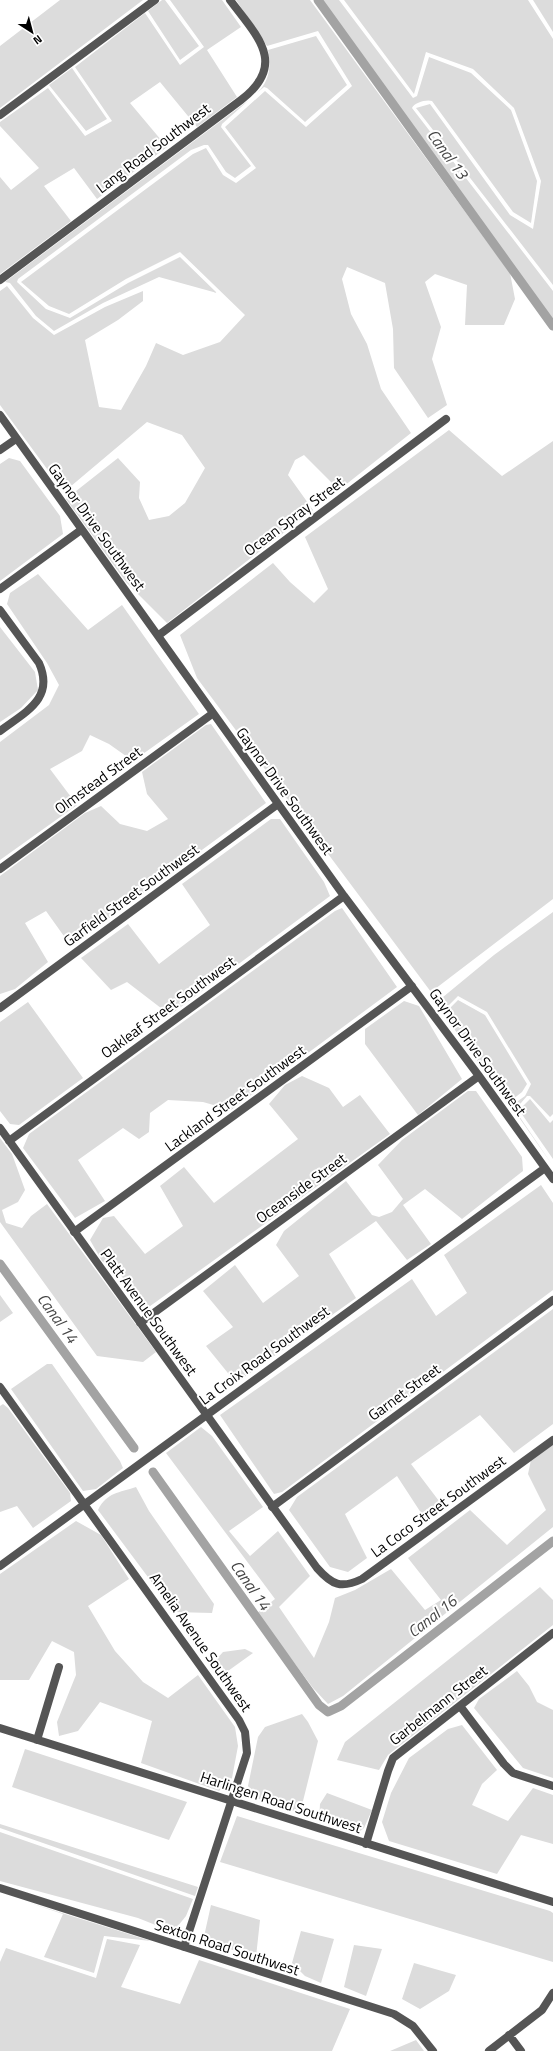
<svg xmlns="http://www.w3.org/2000/svg" width="553" height="2051" font-family="'Titillium Web',sans-serif">
<rect width="100%" height="100%" fill="#fff"/>
<path fill="#dcdcdc" d="M60,0H143L0,108V46Z
M162,0H165L199,46L180,60L148,11Z
M170,0H222L241,27L207,50L237,97L197,127L160,82L130,103L167,147L97,199L74,168L44,186L71,221L0,274V177L11,190L39,168L0,126V122L48,88L85,136L112,121L75,67L145,13L180,65L204,47Z
M236,0H310L510,273L515,299L504,325H465L467,285L435,274L425,282L441,327L432,359L447,405L428,418L394,368L393,329L385,283L347,267L342,279L351,314L367,344L381,389L411,433L339,490L304,455L295,460L288,475L313,510L167,623L126,582L66,499L118,458L140,482L139,498L149,520L169,516L185,503L205,468L182,435L147,422L64,492L0,405V291L7,286L33,318L54,335L105,307L143,291V301L118,320L85,340L99,407L121,410L146,366L156,343L183,355L220,342L245,315L180,252L126,279L69,314L49,306L21,282L193,154L206,148L223,175L236,183L256,168L225,127L265,91L306,127L352,86L318,31L267,46Z
M314,0H339L413,98L417,96L429,57L471,73L511,110L537,181L531,223L513,212L432,101C426,99 414,103 412,108L553,291V326Z
M344,0H528L553,39V285L416,108L430,104L510,215L533,229L541,181L514,108L473,69L426,52L414,94Z
M533,0H553V32Z
M316,36L347,85L305,122L267,88L264,87L257,93C270,80 271,67 268,50Z
M72,68L107,119L86,131L49,85Z
M249,100L222,124L221,127L251,166L235,178L226,172L208,145H204L191,150L18,279L17,282L46,309L70,318L128,283L180,257L217,293L159,277L103,303L54,331L36,316L10,283L5,282Z
M449,430L502,476L553,441V899L431,992L197,678L180,635L273,563L290,582L314,603L328,589L305,537Z
M9,458L20,461L60,516L63,534L0,581V464Z
M38,574L88,630L122,605L199,714L133,761L109,744L90,735L82,751L50,769L77,805L0,860V742L49,705L59,685L47,663L7,604L10,593Z
M0,627L35,672L38,690L21,708L0,722Z
M211,724L266,803L71,946L46,911L25,923L48,962L15,989L0,994V876L85,813L101,806L120,824L147,831L168,819L147,794L142,772L206,725Z
M271,819H280L324,882L330,896L170,1015L127,982L111,990L81,958L128,924L159,964L210,925L182,884Z
M342,908L397,987L231,1110L203,1102L168,1100L150,1113L149,1132L139,1139L123,1128L78,1160L105,1201L75,1218L23,1148L29,1134L335,911Z
M553,912V1114L550,1117L530,1096H527L515,1110L553,1166L511,1106L525,1096L531,1084L487,1012L458,996L443,1011L437,1002L494,955Z
M458,1000L485,1015L527,1084L522,1092L508,1103L455,1030L447,1011Z
M404,1001L419,1006L462,1079L418,1115L365,1044V1029Z
M28,1002L83,1078L19,1125L10,1124L0,1111V1022Z
M302,1076L329,1088L343,1107L360,1095L390,1134L146,1309L120,1274L102,1261L90,1240L103,1218L114,1216L145,1254L183,1226L160,1186L184,1167L214,1203L298,1139L269,1104L285,1085Z
M468,1091H476L522,1157L523,1171L462,1219L425,1189L403,1205L431,1244L407,1260L376,1221L329,1254L356,1298L236,1383L206,1346L233,1327L203,1291L235,1265L263,1303L299,1276L276,1245L284,1231L346,1181L372,1215L379,1217L392,1212L403,1199L378,1165L402,1140Z
M530,1099L550,1123L553,1120V1159L519,1110Z
M0,1138L12,1154L25,1190L18,1202L2,1210L6,1223L22,1228L31,1216L47,1204L156,1352L143,1362L97,1356L0,1222Z
M541,1185L553,1203V1290L282,1492L274,1494L220,1415L412,1279L436,1316L467,1293L444,1255Z
M0,1295L13,1313L0,1322Z
M553,1309V1424L514,1453L480,1415L411,1464L442,1505L425,1519L397,1476L345,1514L367,1558L348,1572L330,1567L289,1510L297,1497Z
M47,1364H52L120,1461L123,1468L96,1489L83,1491L11,1389Z
M3,1404L8,1408L70,1493L71,1501L33,1528L17,1506L0,1512V1406Z
M201,1427L212,1436L263,1507L229,1531L250,1556L278,1531L310,1576L279,1607L314,1658L329,1622L335,1598L355,1590L391,1569L425,1610L441,1600L408,1558L470,1510L507,1545L546,1510L528,1474L531,1460L553,1444V1527L343,1696L328,1704L313,1688L257,1613L275,1599L166,1453Z
M136,1487L149,1511L214,1604L212,1613L174,1612L98,1510C107,1492 119,1493 136,1487Z
M76,1521L101,1535L129,1579L88,1606L115,1651L143,1682L168,1698L198,1675L235,1727L238,1746L232,1778L219,1791L141,1763L152,1721L100,1702L78,1731L59,1736L57,1722L76,1675L74,1652L52,1641L29,1680H0V1574Z
M540,1587L553,1600V1625L388,1755L379,1770L337,1760L345,1742Z
M245,1649L253,1653L221,1676L214,1662L223,1652Z
M517,1671L529,1686L537,1702L553,1710V1778L523,1768L474,1708L479,1699Z
M302,1714L308,1722L318,1741L300,1813L256,1798L248,1786L258,1737L265,1727Z
M462,1725L497,1770L482,1784L472,1805L508,1821L533,1788L553,1795V1844L521,1835L497,1874L389,1841L382,1822L391,1793L409,1758L448,1729Z
M25,1749L187,1802L169,1840L12,1787Z
M327,1793L372,1810L364,1828L359,1832L319,1821L320,1804Z
M237,1816L550,1911L553,1913V1962L220,1862Z
M0,1824L198,1887L195,1896L0,1828Z
M0,1832L193,1899L186,1916L173,1932L138,1918L0,1881Z
M27,1902L151,1941L104,1936L94,1973L44,1957L63,1914Z
M211,1905L260,1920L256,1957L203,1941Z
M301,1931L334,1939L321,1983L305,1976L292,1963Z
M107,1939L140,1945L121,1987L180,2004L199,1960L350,2009L332,2051H0V1962L6,1948L96,1978Z
M354,1945L382,1949L366,1996L344,1987Z
M414,1963L456,1975L449,1991L420,2009L402,1999Z
M416,2040L424,2051H390Z"/>
<g fill="none" stroke-linecap="round" stroke-linejoin="round">
<path stroke="#a3a3a3" stroke-width="9" d="M318,0L553,326
M0,1264L134,1448
M153,1472L319,1705L328,1712L341,1706L553,1541"/>
<path stroke="#555" stroke-width="8" d="M0,115L155,0
M0,280L241,100C288,64 257,36 230,0
M0,415L344,896L479,1076L553,1179
M0,450L16,439
M0,589L81,530
M0,610L39,663C55,699 25,712 0,731
M159,635L446,419
M0,869L212,714
M0,1008L278,804
M0,1128L317,1568C332,1585 341,1589 362,1579L553,1440
M9,1141L344,896
M74,1232L412,986
M140,1323L479,1076
M0,1387L239,1720L245,1732L247,1753L184,1947
M272,1507L553,1300
M0,1566L545,1168
M460,1706L504,1764L513,1773L553,1786
M0,1728L553,1902
M37,1740L59,1667
M366,1844L388,1771L393,1758L553,1633
M0,1888L394,2014L413,2026L433,2051
M509,2035L521,2051
M489,2051L542,2010L553,1993"/>
</g>
<g text-anchor="middle" dominant-baseline="central" stroke-width="4" stroke-linejoin="round" paint-order="stroke">
<g font-size="15" fill="#000" stroke="#fff">
<text transform="translate(153 148) rotate(-37)">Lang Road Southwest</text>
<text transform="translate(294 516) rotate(-37)">Ocean Spray Street</text>
<text transform="translate(97 527) rotate(54)">Gaynor Drive Southwest</text>
<text transform="translate(98 780) rotate(-36)">Olmstead Street</text>
<text transform="translate(285 791) rotate(54)">Gaynor Drive Southwest</text>
<text transform="translate(131 895) rotate(-36)">Garfield Street Southwest</text>
<text transform="translate(168 1007) rotate(-36)">Oakleaf Street Southwest</text>
<text transform="translate(478 1052) rotate(54)">Gaynor Drive Southwest</text>
<text transform="translate(235 1098) rotate(-36)">Lackland Street Southwest</text>
<text transform="translate(301 1188) rotate(-36)">Oceanside Street</text>
<text transform="translate(149 1312) rotate(54)">Platt Avenue Southwest</text>
<text transform="translate(264 1355) rotate(-36)">La Croix Road Southwest</text>
<text transform="translate(404 1392) rotate(-36)">Garnet Street</text>
<text transform="translate(438 1506) rotate(-36)">La Coco Street Southwest</text>
<text transform="translate(201 1642) rotate(55)">Amelia Avenue Southwest</text>
<text transform="translate(438 1705) rotate(-38)">Garbelmann Street</text>
<text transform="translate(281 1802) rotate(18)">Harlingen Road Southwest</text>
<text transform="translate(227 1947) rotate(18)">Sexton Road Southwest</text>
</g>
<g font-size="16" font-style="italic" fill="#444" stroke="#fff">
<text transform="translate(448 154) rotate(54)">Canal 13</text>
<text transform="translate(58 1318) rotate(54)">Canal 14</text>
<text transform="translate(251 1585) rotate(55)">Canal 14</text>
<text transform="translate(432 1616) rotate(-38)">Canal 16</text>
</g>
</g>
<g transform="translate(32 32) rotate(144)" stroke="#ffffff" stroke-width="3" paint-order="stroke">
<path d="M0-3L7 15L0 10L-7 15Z" fill="#000000"/>
<text y="-6" font-size="11" font-weight="bold" text-anchor="middle" fill="#000000">N</text>
</g>
</svg>
